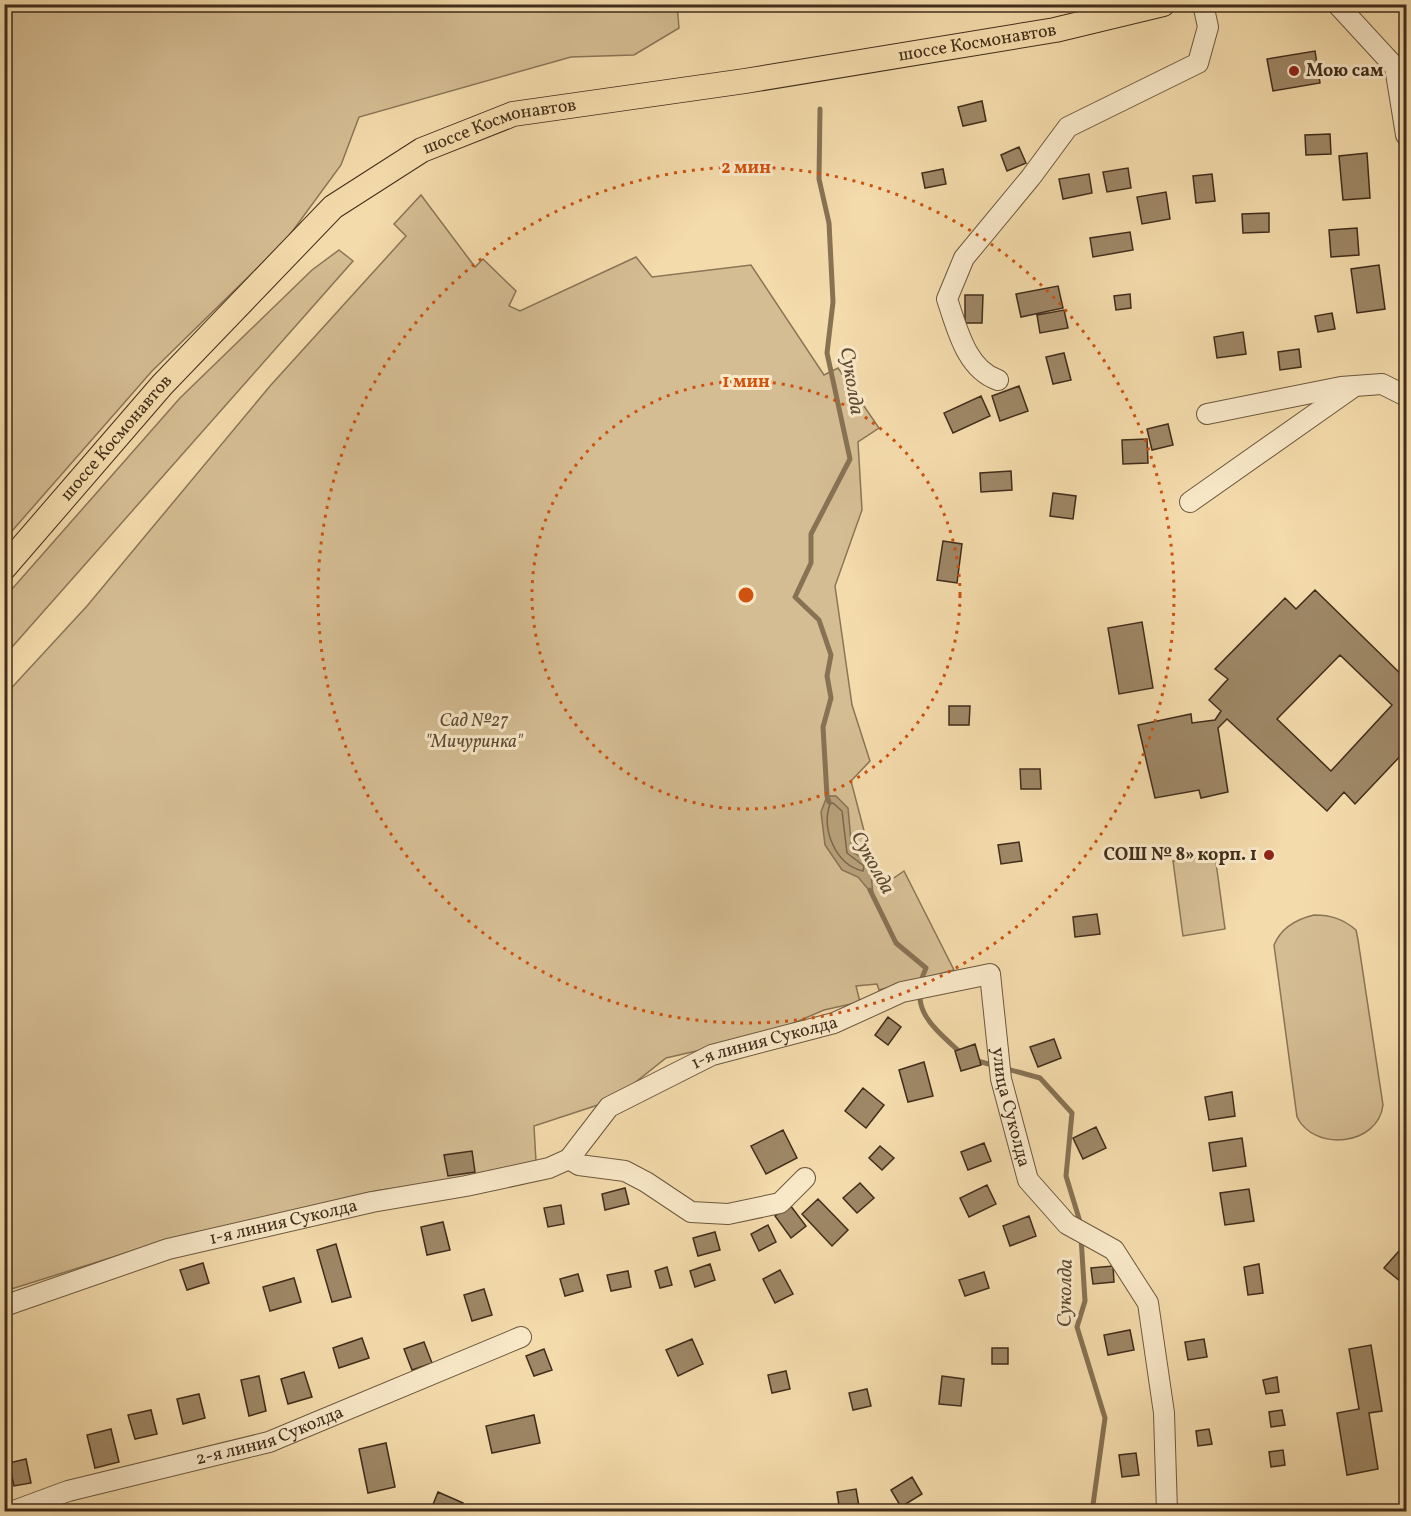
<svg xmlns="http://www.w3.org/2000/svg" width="1411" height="1516" font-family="Vollkorn,serif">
<rect width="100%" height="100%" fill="#f4dbab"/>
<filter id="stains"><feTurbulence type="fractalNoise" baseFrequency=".00333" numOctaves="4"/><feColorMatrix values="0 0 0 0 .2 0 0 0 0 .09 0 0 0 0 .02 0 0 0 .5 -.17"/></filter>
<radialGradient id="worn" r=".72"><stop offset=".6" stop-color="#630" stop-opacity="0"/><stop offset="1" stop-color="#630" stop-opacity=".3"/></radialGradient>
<path fill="#d5bd93" stroke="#8a7557" stroke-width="1.5" d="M677,4L679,28L634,55L571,57L359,117L341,165L286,240L152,371L5,539L4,5Z
M421,195L475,267L483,259L516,291L509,306L520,311L636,257L652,277L751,265L824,375L838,368L879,428L858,442L862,510L835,586L852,705L870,761L851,781L879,888L904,871L954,970L879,990L877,984L856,986L860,1002L824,1010L766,1035L666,1058L613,1100L534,1126L536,1162L471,1177L375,1191L161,1242L5,1291L4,696L87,606L270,386L406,236L394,224Z
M339,250L353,261L5,655V597L180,398L312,270Z
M1215,855L1225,929L1183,936L1173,861Z
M1314,915C1331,915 1343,919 1356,930L1358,940L1383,1105C1378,1146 1314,1152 1297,1117L1274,945C1281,928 1297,919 1314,915Z"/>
<path fill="#b7a07a" stroke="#877254" stroke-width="1.5" d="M827,796H836L848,808L852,851L870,864L873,895L858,877L842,870L825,845L821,812Z"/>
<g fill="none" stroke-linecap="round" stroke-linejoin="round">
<path stroke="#7c664a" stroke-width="1.5" d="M833,803L842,811L847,853L864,866L863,871C836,865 821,830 830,804Z"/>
<path stroke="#877254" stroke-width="5" d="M820,109L819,179L829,223L833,302L827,353L850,459L811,534V563L795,597L819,620L831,655L827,676L831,698L823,727L827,796L829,802
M870,890L896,943L926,968C907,1009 933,1027 961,1053
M974,1060L1040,1078L1072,1113L1066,1176L1081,1225
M1081,1237L1085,1301L1077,1327L1105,1418L1092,1512"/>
</g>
<path fill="#9e8766" stroke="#402d1b" stroke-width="1.5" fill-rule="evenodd" d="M1315,51L1320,83L1273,91L1267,59Z
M982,101L986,121L963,126L958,107Z
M1330,134L1331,154L1306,155L1305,135Z
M1019,147L1026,163L1007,171L1001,155Z
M1367,153L1370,198L1343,200L1339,156Z
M1128,168L1131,188L1107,192L1103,172Z
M943,169L946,184L925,188L922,173Z
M1089,174L1092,193L1063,199L1059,179Z
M1212,174L1215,201L1196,203L1193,176Z
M1166,192L1170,219L1142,224L1137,197Z
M1269,213V232L1243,233L1242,214Z
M1357,228L1359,255L1331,257L1329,230Z
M1130,232L1133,250L1093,257L1090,238Z
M1379,265L1385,309L1357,313L1351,269Z
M1058,286L1063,308L1021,317L1016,294Z
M1130,294L1131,308L1116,310L1114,296Z
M965,295H983L982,323H965Z
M1064,310L1068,328L1040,333L1037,315Z
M1332,313L1335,329L1318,332L1315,316Z
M1243,332L1246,354L1217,358L1214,337Z
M1299,349L1301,367L1280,370L1278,352Z
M1064,353L1071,380L1053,384L1046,357Z
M1019,386L1028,411L1000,421L992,396Z
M981,396L990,416L953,433L944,413Z
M1168,424L1173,445L1152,450L1147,429Z
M1147,439L1148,463L1123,464L1122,440Z
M1011,471L1012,490L981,492L980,473Z
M1053,493L1076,496L1073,519L1050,516Z
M943,541L962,544L957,583L937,580Z
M1315,590L1406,679V750L1355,804L1344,792L1327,811L1227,719L1218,728L1228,792L1201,798L1199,790L1155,798L1138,725L1191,714L1192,723L1215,720L1221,711L1209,700L1228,679L1215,669L1285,598L1296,609ZM1340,655L1392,705L1331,771L1277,719Z
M1142,622L1153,688L1119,694L1108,628Z
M949,706H970L969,725H949Z
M1020,769H1040L1041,789H1021Z
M1019,842L1022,861L1001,864L998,845Z
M1097,914L1100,934L1075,937L1073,917Z
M888,1017L901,1027L888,1045L875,1035Z
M1054,1039L1061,1058L1038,1067L1030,1047Z
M975,1044L981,1065L961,1071L955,1051Z
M924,1062L933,1096L908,1102L899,1070Z
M863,1088L884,1105L866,1128L845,1111Z
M1232,1092L1235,1116L1209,1120L1205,1097Z
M1096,1127L1106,1148L1083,1159L1073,1138Z
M783,1130L797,1158L766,1174L751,1146Z
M1242,1138L1246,1166L1213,1171L1209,1143Z
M984,1143L991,1161L968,1170L961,1152Z
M880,1146L894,1158L882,1170L869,1158Z
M472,1151L475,1172L448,1176L444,1155Z
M860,1183L874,1198L857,1213L843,1198Z
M987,1185L996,1204L969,1217L960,1198Z
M625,1188L629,1204L605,1210L602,1194Z
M1249,1189L1254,1221L1225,1225L1220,1193Z
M818,1199L848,1230L832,1246L802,1214Z
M561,1205L564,1224L548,1227L544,1208Z
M790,1205L806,1226L791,1238L775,1216Z
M1029,1216L1036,1236L1010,1246L1003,1226Z
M443,1222L450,1250L427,1255L421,1227Z
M768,1225L776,1242L759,1251L751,1234Z
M715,1232L720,1250L698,1256L693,1238Z
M1406,1243V1286L1384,1268Z
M336,1244L351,1297L332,1302L317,1250Z
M203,1263L209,1283L187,1290L180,1270Z
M710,1264L715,1280L695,1287L690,1271Z
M1259,1264L1263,1293L1248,1295L1244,1267Z
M1113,1266L1114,1282L1093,1284L1091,1268Z
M667,1267L672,1285L660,1288L655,1271Z
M780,1270L793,1294L775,1303L763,1279Z
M628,1271L631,1287L611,1291L607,1275Z
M984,1272L989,1288L965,1296L959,1280Z
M578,1274L583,1291L565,1296L560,1279Z
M294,1278L301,1302L270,1311L263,1287Z
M484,1289L492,1315L472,1321L464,1295Z
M1130,1330L1134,1350L1108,1355L1104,1335Z
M362,1338L369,1358L339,1368L333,1348Z
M692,1339L703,1364L678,1376L666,1350Z
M1204,1339L1207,1357L1188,1360L1185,1342Z
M424,1342L432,1363L412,1370L404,1349Z
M1371,1345L1382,1411L1369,1413L1378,1469L1347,1475L1337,1413L1359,1409L1349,1349Z
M992,1348H1008V1364H992Z
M544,1349L552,1370L534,1376L526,1356Z
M786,1371L790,1389L772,1393L768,1375Z
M304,1372L312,1397L288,1404L281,1379Z
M259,1376L266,1411L249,1416L241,1380Z
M942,1376L964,1379L961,1406L939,1404Z
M1277,1377L1279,1392L1266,1394L1263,1380Z
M867,1389L871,1406L853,1410L849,1393Z
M199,1394L205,1418L183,1424L177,1399Z
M151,1410L157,1434L135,1439L128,1415Z
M1282,1410L1285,1425L1271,1427L1269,1412Z
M534,1415L540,1443L492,1453L486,1426Z
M111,1429L119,1462L95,1468L87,1435Z
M1209,1429L1212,1444L1198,1446L1196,1431Z
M386,1443L395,1487L368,1493L359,1449Z
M1283,1450L1285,1465L1271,1467L1269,1452Z
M1136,1453L1139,1475L1122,1477L1119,1455Z
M26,1459L31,1483L14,1486L9,1463Z
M912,1477L922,1494L901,1507L891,1490Z
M856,1489L860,1512H840L837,1492Z
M438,1492L463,1503L459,1512H430Z"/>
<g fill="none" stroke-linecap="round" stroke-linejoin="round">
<g stroke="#6d583f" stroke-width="22">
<g id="minor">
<path d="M1337,4L1395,67L1406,135"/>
<path d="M998,380C966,369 957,328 947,299L964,258L1031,177L1068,127L1198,63L1208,27L1203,4"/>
<path d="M1207,414L1341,387L1382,384L1406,396"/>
<path d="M1190,502L1352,388"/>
<path d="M569,1159L579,1165L625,1171L646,1182L691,1212L728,1214L780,1203L805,1178"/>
<path id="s1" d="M4,1306L168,1249L372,1202L466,1186L549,1168L569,1159L609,1107L712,1055L834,1023L902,992L990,974L1001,1079L1028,1180L1067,1224L1114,1250L1148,1303L1164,1413L1167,1512"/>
<path id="s2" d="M11,1512L68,1491L269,1442L521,1337"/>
</g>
</g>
<g stroke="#402d1b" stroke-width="26">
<g id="major">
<path id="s3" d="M4,568L162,385L333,207L422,150L513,114L745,81L1055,30L1163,4"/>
</g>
</g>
<use href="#minor" stroke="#f8e8c8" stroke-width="20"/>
<use href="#major" stroke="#f4dbab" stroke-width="24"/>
</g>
<g fill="none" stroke="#cf520e" stroke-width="3" stroke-dasharray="3 6">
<circle cx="746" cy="595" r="214"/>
<circle cx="746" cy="595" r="428"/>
</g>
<g fill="#8f2418" stroke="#f8e8c8" stroke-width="2">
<circle cx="1294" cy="71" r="6"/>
<circle cx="1269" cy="855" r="6"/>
</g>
<g text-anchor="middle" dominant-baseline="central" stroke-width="6" stroke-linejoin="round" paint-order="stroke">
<g font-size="18" fill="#402d1b" stroke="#f8e8c8">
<text stroke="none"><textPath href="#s3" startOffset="1162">шоссе Космонавтов</textPath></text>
<text stroke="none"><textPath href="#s3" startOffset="676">шоссе Космонавтов</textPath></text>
<text stroke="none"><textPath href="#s3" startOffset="172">шоссе Космонавтов</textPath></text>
<text stroke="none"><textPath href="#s1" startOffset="820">1-я линия Суколда</textPath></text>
<text stroke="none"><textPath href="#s1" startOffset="1192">улица Суколда</textPath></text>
<text stroke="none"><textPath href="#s1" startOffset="292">1-я линия Суколда</textPath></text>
<text stroke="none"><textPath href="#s2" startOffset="270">2-я линия Суколда</textPath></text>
</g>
<g font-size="18" font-weight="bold" fill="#402d1b" stroke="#f8e8c8" text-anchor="start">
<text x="1306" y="71">Мою сам</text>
<text x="1257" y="855" text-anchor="end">СОШ № 8» корп. 1</text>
</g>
<g font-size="18" font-style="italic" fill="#5e4a33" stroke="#f8e8c8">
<text x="474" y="721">Сад №27<tspan x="474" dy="21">"Мичуринка"</tspan></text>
</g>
<g font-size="20" font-style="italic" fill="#5e4a33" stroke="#f8e8c8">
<text transform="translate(851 381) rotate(81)">Суколда</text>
<text transform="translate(872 863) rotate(61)">Суколда</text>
<text transform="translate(1066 1293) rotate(-89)">Суколда</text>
</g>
</g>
<circle cx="746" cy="595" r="9" fill="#cf520e" stroke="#f8e8c8" stroke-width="3"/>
<g font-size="18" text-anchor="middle" font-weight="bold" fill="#cf520e" stroke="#f8e8c8" stroke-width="6" stroke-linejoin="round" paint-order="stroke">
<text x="746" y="173">2 мин</text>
<text x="746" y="387">1 мин</text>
</g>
<rect width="1411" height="1516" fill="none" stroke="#f4dbab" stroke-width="24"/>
<rect x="6" y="6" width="1399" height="1504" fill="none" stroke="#402d1b" stroke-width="3"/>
<rect x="12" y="12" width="1387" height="1492" fill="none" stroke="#402d1b" stroke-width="1.5"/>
<rect width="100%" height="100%" filter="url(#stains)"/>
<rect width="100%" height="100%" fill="url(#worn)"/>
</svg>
